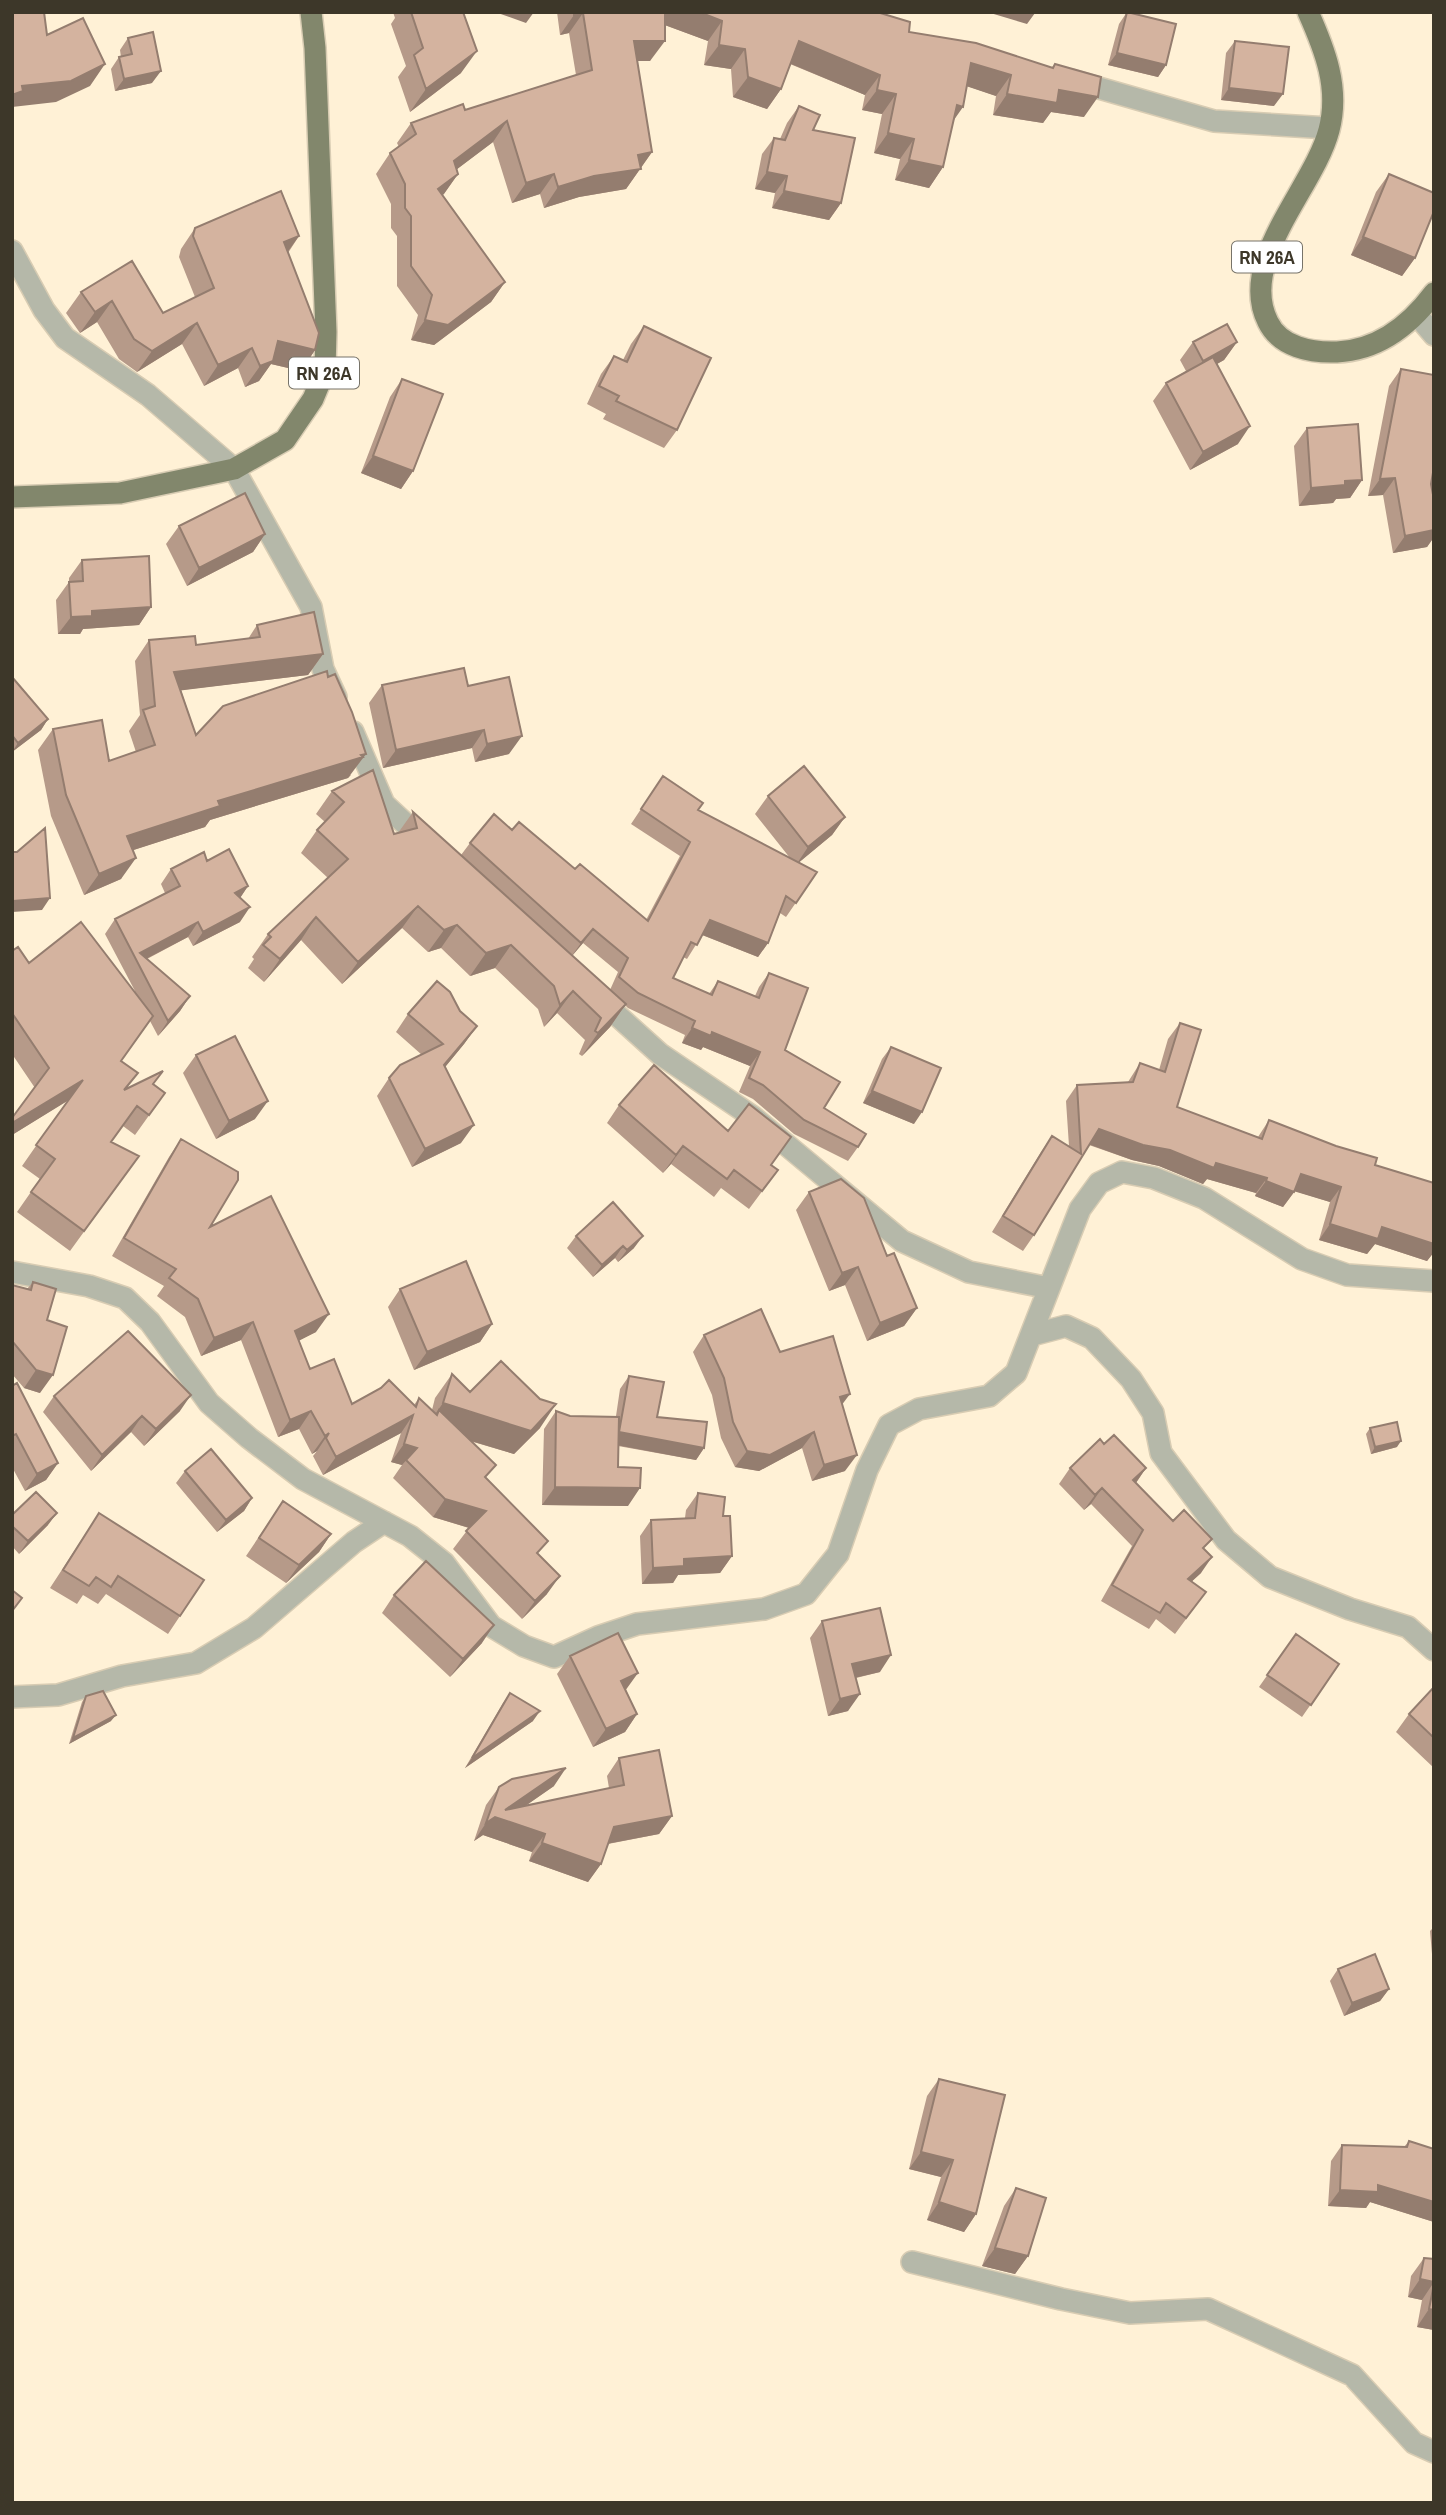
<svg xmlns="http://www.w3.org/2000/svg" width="1446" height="2515" font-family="'Archivo Narrow',sans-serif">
<rect width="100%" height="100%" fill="#fff1d6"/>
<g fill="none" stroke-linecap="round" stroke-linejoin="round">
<g stroke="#d8ccb3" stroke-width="24">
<path id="minor" d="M1071,80L1214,121L1329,128
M12,251L44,310L65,338L148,395L234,469L311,607L323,669L336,697
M1417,315L1434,335
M353,732L384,804L426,843
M598,998L660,1054L753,1117L902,1241L969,1272L1049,1288
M12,1272L89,1286L125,1298L150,1322L209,1403L249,1438L303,1479L410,1536L444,1563L491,1626L524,1646L554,1657L598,1637L637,1624L764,1609L806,1594L838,1554L867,1470L889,1425L919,1409L989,1396L1016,1373L1080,1209L1099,1183L1122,1172L1154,1178L1204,1198L1302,1259L1347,1275L1434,1281
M1032,1335L1066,1326L1092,1338L1131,1379L1153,1413L1161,1453L1226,1540L1270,1577L1350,1609L1408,1627L1434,1650
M12,1697L58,1695L122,1676L196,1663L254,1628L354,1542L384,1522
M912,2262L1061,2299L1130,2313L1208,2309L1352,2375L1414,2443L1434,2452"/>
</g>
<g stroke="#d8ccb3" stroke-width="24">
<path id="major" d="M1308,12C1325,50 1340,88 1329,130C1314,188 1237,261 1268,322C1280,347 1311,353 1337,352C1379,350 1410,325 1434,293
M12,497L120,493L234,469L285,440L313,399L325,370L326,332L315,48L311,12"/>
</g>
<use href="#minor" stroke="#b5b8a9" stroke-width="21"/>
<use href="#major" stroke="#82876c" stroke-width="21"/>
</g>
<path fill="#b69a89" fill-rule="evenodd" d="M393,12H463L461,73L410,112L398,77L406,66L391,24L395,18Z
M557,12H877L909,32L1052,68L1055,64L1084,117L1051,112L1043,123L993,115L996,96L967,86L953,121L943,167L929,188L895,180L900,159L874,153L882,114L862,110L865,95L790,64L781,89L767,109L733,97L731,69L704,65L708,41L665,25L650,61H637L652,152L626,189L579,197L544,208L540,194L512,203L493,142L457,169L458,174L442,196L505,282L491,302L434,345L411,340L418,315L397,286V236L391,228V204L376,174L390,153L399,147L397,143L411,123L465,110L576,75L569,33L560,35Z
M1127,12L1166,65L1158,77L1108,65L1119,24Z
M128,38L152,83L115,91L111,69L119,57H121L120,50Z
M1235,41L1274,106L1221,100L1226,53Z
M799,106L813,130L841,203L829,220L772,208L775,193L755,189L762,154L774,138L780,139L787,123Z
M1389,174L1415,258L1402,276L1351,255L1376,192Z
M195,228L299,236L288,253L315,350L301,371L271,364L259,381L245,387L238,368L204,386L182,344L137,372L119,359L97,322L80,333L66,313L81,292L163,313L195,297L179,257L181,249Z
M644,326L677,430L664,448L603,419L606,414L587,404L601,374L614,356L623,360L631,344Z
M1193,342H1237L1224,360L1217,364L1238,444L1190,470L1153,401L1166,383L1186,371L1180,360Z
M1401,369L1431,484L1434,500V537L1427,547L1393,553L1383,495L1368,496L1389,386Z
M402,379L413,471L401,489L361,473L390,397Z
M1307,428L1362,480L1350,498L1336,499L1333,503L1299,506L1294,446Z
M179,526L265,534L253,552L187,586L166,544Z
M82,560L151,607L139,625L83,629L80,634H58L56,600L69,582V578Z
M257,625L323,654L308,675L181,690L196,735L351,775L348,778L210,820L205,827L133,850L121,879L84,895L51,816L38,750L53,729L109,761L136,752L129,731L140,715L135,661L149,640L196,645L248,639Z
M12,677L48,719L41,730L12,752Z
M382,685L468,686L509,754L475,762L472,748L383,768L369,703Z
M663,776L698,810L790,858L755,814L768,796L845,817L832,835L799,862L817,872L786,917L780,913L768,943L758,957L702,935L687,959L683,957L673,978L709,994L718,981L755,996L759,987L769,973L785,1050L824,1108L858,1147L848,1161L794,1134L753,1099L739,1092L750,1066L703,1047L701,1050L682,1043L685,1035L628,1008L625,1005L610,1027L582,1056L579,1054L585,1040L557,1013L544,1027L538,1009L495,968L470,976L441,948L428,952L402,928L342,984L301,940L264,982L248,968L254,959L252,957L268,934L328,878L301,853L317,830L325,822L316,814L332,791L394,834L398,833L413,812L461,855L470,843L512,830L575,869L646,920L680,856L631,824ZM583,943L618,972L610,990L572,956Z
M207,861L248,886L240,898V922L193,946L188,937L147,959L190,996L180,1011L158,1036L150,1021L121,1061L127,1088L153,1084L165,1093L135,1135L123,1126L111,1142L139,1156L70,1251L17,1212L40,1179L22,1166L68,1100L12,1135V1118L35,1088L12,1054V951L29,963L135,991L105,934L115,919L165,893L161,884L171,869Z
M460,1011L477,1026L464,1044L445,1067L461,1143L412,1167L377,1096L389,1078L422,1055L396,1032L408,1014Z
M1180,1023L1177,1107L1258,1137L1269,1120L1375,1165L1434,1183V1252L1427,1261L1375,1244L1367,1254L1319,1240L1330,1202L1295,1191L1283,1207L1255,1196L1256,1193L1207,1179L1203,1184L1159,1166L1132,1160L1089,1145L1034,1235L1023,1251L992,1232L1041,1152L1052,1136L1069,1146L1066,1101L1077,1085L1128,1082L1140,1063L1159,1070L1168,1039Z
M891,1047L914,1124L863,1103L882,1059Z
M196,1055L255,1119L216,1139L183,1073Z
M619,1105L728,1131L778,1170L749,1209L721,1188L714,1197L671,1164L663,1173L607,1123Z
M181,1139L210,1227L316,1332L299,1340L310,1369L352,1404L414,1405L419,1398L432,1410L435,1398L452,1374L470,1392L540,1428L514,1454L470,1441L486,1479L538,1555L547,1594L522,1619L453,1549L469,1528L433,1517L393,1478L402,1465L391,1462L401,1433L323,1475L313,1456L317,1451L312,1454L299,1429L278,1437L241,1340L201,1356L185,1317L157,1296L164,1286L112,1256L169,1157Z
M809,1192L917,1308L904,1326L867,1341L845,1285L829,1291L796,1210Z
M576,1236L634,1248L618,1262L615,1258L593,1277L567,1248Z
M33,1282L47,1320L40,1393L24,1388L12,1374V1285L27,1289Z
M400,1289L492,1324L480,1342L414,1370L388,1307Z
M704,1335L780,1352L842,1404L845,1471L812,1481L802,1448L759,1471L735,1467L721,1438L712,1395L693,1352Z
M629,1376L657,1417L704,1448L696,1460L618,1446V1467L628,1506L542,1505L544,1429L556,1411L570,1416H616L620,1389Z
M12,1386L58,1463L46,1480L25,1491L12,1467Z
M54,1396L180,1411L144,1446L131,1432L91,1471L43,1412Z
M1370,1428L1397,1447L1371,1454L1366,1434Z
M1104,1444L1146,1468L1136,1483L1173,1521L1205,1550L1201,1573L1191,1582L1206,1592L1175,1634L1156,1619L1149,1629L1101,1601L1132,1546L1091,1504L1084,1510L1059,1484L1070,1468Z
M185,1471L252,1498L244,1511L217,1532L176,1483Z
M698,1493L723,1516L732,1556L720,1573L678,1575L673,1583L642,1584L640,1536L651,1520L685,1518L686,1510Z
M283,1501L331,1534L319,1552L286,1583L246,1556Z
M99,1513L180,1616L168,1634L106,1594L98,1604L83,1595L77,1604L50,1588Z
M12,1515L48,1525L19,1554L12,1546Z
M394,1595L482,1643L450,1677L382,1613Z
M822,1621L880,1672L856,1678L848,1711L828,1716L810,1638Z
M1296,1634L1339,1664L1302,1717L1259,1687Z
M570,1656L626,1690L637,1714L625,1732L593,1747L557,1674Z
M1434,1687V1768L1396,1732L1409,1714Z
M510,1693L533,1721L465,1768L503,1703Z
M86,1696L111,1721L69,1744L82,1702Z
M619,1758L672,1816L659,1834L608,1844L601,1864L588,1882L529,1861L532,1852L483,1835L474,1841L486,1805L499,1787L554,1786L525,1806L609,1788L607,1776Z
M1434,1927V1954H1432L1430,1931Z
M1338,1969L1389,1989L1380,2001L1344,2016L1330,1981Z
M939,2079L976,2214L964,2232L927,2220L941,2177L909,2169L927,2096Z
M1409,2141L1434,2149V2222L1370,2202L1366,2208L1328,2206L1331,2161L1342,2145L1404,2147Z
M1016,2188L1028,2256L1015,2274L982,2266L1004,2206Z
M1424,2258L1434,2259V2330L1417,2327L1422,2300L1408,2297L1411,2276Z"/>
<path fill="#947d6f" d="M495,12H534L526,23Z
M657,12H699L722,21L708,41L651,20Z
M987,12L1035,13L1027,24Z
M583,13L569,33L560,35L574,15Z
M634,41H665L650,61H620Z
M799,41L880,75L865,95L784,61Z
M719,45L745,49L731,69L704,65Z
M477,51L461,73L410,112L426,89Z
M1117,53L1166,65L1158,77L1108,65Z
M971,63L1011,75L996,96L957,83Z
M105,64L90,86L56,102L12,107V95L22,86Z
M161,71L152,83L115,91L124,79Z
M748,77L781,89L767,109L733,97Z
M1229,88L1283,94L1274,106L1221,100Z
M877,90L896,94L882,114L862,110Z
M1059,90L1098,97L1084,117L1051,112L1043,123L993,115L1007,94Z
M957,105L963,107L949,127Z
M507,121L493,142L440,182L454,161Z
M888,133L914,139L900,159L874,153Z
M652,152L626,189L579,197L544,208L558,187L638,155Z
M909,160L943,167L929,188L895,180Z
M767,172L787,176L775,193L755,189Z
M458,174L444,194L424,210L438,189Z
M554,174L540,194L512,203L526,183Z
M784,191L841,203L829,220L772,208Z
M299,236L284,257V242Z
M1363,237L1415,258L1402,276L1351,255Z
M505,282L491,302L434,345L411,340L425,320Z
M112,301L97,322L80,333L95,312Z
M197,323L182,344L137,372L152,351Z
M278,341L315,350L301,371L271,364L259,381L245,387Z
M1237,342L1224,360L1190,379L1203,361Z
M252,348L238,368L204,386L218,365Z
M1250,426L1238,444L1190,470L1203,452Z
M373,456L413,471L401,489L361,473Z
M1395,478L1383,495L1368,496L1380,479Z
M1362,480L1350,498L1336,499L1333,503L1299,506L1311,488L1345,481Z
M1434,530V537L1427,547L1393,553L1405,536Z
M265,534L253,552L187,586L199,568Z
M151,607L139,625L83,629L80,634H58L71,617L92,611Z
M323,654L308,675L160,693L174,672Z
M48,719L41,730L12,752L18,743Z
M484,730L472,748L383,768L396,750Z
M522,736L509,754L475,762L487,744Z
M366,754L348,778L210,820L205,827L112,857L127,836L218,801Z
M845,817L832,835L796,865L808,847Z
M136,858L121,879L84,895L99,874Z
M248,886L238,901L235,893Z
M50,898L42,910L12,912V903L13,901Z
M418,906L402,928L342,984L358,962Z
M250,907L240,922L193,946L203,932Z
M316,917L301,940L264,982L280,959Z
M710,920L768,943L758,957L700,934Z
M198,922L188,937L138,963L140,953Z
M457,925L441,948L428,952L444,930Z
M593,929L583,943L571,957L581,943Z
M511,945L495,968L470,976L486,953Z
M573,991L557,1013L544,1027L560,1005Z
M190,996L180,1011L158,1036L168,1021Z
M626,1004L610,1027L582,1056L598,1033Z
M477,1026L464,1044L432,1083L444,1065Z
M692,1028L712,1032L760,1052L750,1066L703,1047L701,1050L682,1043Z
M83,1080L69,1100L12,1135V1123Z
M872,1091L922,1112L914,1124L863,1103Z
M268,1101L255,1119L216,1139L229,1121Z
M474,1125L461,1143L412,1167L425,1149Z
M1099,1129L1170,1150L1267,1178L1256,1193L1207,1179L1203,1184L1159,1166L1132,1160L1088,1144Z
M683,1146L671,1164L663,1173L676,1155Z
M1301,1174L1341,1187L1330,1202L1290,1190Z
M1266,1181L1294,1192L1283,1207L1255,1196Z
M1330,1224L1382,1227L1434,1244V1252L1427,1261L1375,1244L1367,1254L1319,1240Z
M643,1236L634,1248L618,1262L627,1250Z
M623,1246L615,1258L593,1277L602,1265Z
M858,1267L845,1285L829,1291L842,1273Z
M917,1308L904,1326L867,1341L880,1323Z
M329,1314L316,1332L283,1349L295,1331Z
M253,1322L241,1340L201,1356L214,1338Z
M492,1324L480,1342L414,1370L427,1352Z
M36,1370L53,1375L40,1393L24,1388Z
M850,1394L838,1410L840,1397Z
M191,1395L180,1411L144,1446L156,1429Z
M443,1403L556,1404L540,1428L514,1454L428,1428L437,1415L439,1410L426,1427Z
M311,1411L299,1429L278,1437L290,1420Z
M413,1415L401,1433L323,1475L336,1457Z
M142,1416L131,1432L91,1471L102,1455Z
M619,1432L704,1448L696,1460L611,1444Z
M814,1432L802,1448L759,1471L735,1467L747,1451Z
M329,1433L317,1451L312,1454L325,1436Z
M1401,1441L1397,1447L1371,1454L1375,1447Z
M404,1444L417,1448L402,1465L391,1462Z
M857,1455L845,1471L812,1481L824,1465Z
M58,1463L46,1480L25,1491L37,1474Z
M1146,1468L1135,1484L1133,1480Z
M555,1487L640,1488L628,1506L542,1505Z
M1102,1488L1091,1504L1084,1510L1095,1495Z
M252,1498L244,1511L217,1532L226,1520Z
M445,1499L486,1511L473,1529L433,1517Z
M57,1513L48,1525L19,1554L28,1541Z
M331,1534L319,1552L286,1583L299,1565Z
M732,1556L720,1573L678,1575L673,1583L642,1584L653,1568L684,1559Z
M1212,1557L1201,1573L1177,1595L1188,1579Z
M560,1576L547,1594L522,1619L535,1601Z
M494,1625L482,1643L450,1677L463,1659Z
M891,1655L880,1672L841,1681L852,1664Z
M638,1673L625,1691L621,1681Z
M860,1694L848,1711L828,1716L840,1699Z
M540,1711L533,1721L465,1768L472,1758Z
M637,1714L625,1732L593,1747L606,1729Z
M116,1715L111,1721L69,1744L73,1738Z
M566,1768L554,1786L505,1820L545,1834L532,1852L483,1835L474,1841L486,1823Z
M672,1816L659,1834L601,1845L614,1827Z
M542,1843L601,1864L588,1882L529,1861Z
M1389,1989L1380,2001L1344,2016L1352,2003Z
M921,2152L953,2160L941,2177L909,2169Z
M1378,2185L1434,2202V2222L1370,2202L1366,2208L1328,2206L1340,2190Z
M939,2202L976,2214L964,2232L927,2220Z
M995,2248L1028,2256L1015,2274L982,2266Z
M1420,2279L1434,2282L1422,2300L1408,2297Z
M1429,2309L1434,2310V2330L1417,2327Z"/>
<path fill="#d4b39f" stroke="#947d6f" stroke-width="2" d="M12,12H44L47,35L83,18L105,64L71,81L22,86L23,91L12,95Z
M411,12H463L477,51L426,89L414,55L423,48Z
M574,12H665V41H634L652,152L638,155L641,169L594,176L558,187L554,174L526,183L507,121L454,161L458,174L438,189L505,282L448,325L425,320L432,295L411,266V216L405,208V184L390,153L416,134L411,123L463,104L465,110L592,70L583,13L574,15Z
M699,12H877L910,22L909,32L976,43L1053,68L1055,64L1101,77L1098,97L1059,90L1057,103L1007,94L1011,75L971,63L963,107L957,105L943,167L909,160L914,139L888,133L896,94L877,90L880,75L799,41L781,89L748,77L745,49L719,45L722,21Z
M1127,12L1176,24L1166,65L1117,53Z
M153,32L161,71L124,79L119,57L132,54L128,38Z
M1235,41L1289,47L1283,94L1229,88Z
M799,106L820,115L813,130L855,138L841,203L784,191L787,176L767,172L774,138L785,140Z
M1389,174L1434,193V211L1415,258L1363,237Z
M281,191L299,236L284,242L319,333L315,350L278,341L273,361L260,366L252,348L218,365L197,323L152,351L134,339L112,301L95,312L81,292L132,261L163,313L214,288L193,236L195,228Z
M1227,324L1237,342L1203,361L1193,342Z
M644,326L711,358L677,430L616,401L619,396L599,386L614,356L627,362Z
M1213,357L1250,426L1203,452L1166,383Z
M1401,369L1434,375V467L1431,484L1434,500V530L1405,536L1395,478L1380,479Z
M402,379L443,394L413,471L373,456Z
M1358,424L1362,480L1345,481V485L1311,488L1307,428Z
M245,493L265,534L199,568L179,526Z
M149,556L151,607L92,611V616L71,617L69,582L83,581L82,560Z
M314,612L323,654L174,672L196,735L223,706L327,671L328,677L335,674L352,712L366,754L361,755L363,757L218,801L220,806L127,836L136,858L99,874L66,795L53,729L102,720L109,761L155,745L143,710L155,706L149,640L195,636L196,645L260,637L257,625Z
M464,668L468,686L509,677L522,736L487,744L484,730L396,750L382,685Z
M12,677L48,719L18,743L12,735Z
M804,766L845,817L808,847L768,796Z
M373,770L394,834L417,828L413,812L626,1004L598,1033L595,1031L601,1018L573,991L560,1005L554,986L511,945L486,953L457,925L444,930L418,906L358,962L316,917L280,959L263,945L271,937L268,934L348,859L317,830L344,802L332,791Z
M663,776L703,803L698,810L817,872L796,903L786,896L768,943L710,920L697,945L691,942L673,978L712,995L718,981L759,998L769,973L808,988L785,1050L840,1082L824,1108L866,1134L858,1147L804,1120L763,1085L749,1078L760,1052L712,1032L711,1036L692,1028L695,1021L638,993L619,977L628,958L593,929L581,943L470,843L494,814L512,830L519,822L575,869L580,864L648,921L690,842L641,809Z
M45,828L50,898L13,901L12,852H17Z
M229,849L248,886L235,893L250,907L203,932L198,922L140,953L190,996L168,1021L115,919L180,886L171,869L204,852L207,861Z
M81,922L153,1016L121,1061L138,1073L124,1090L163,1071L153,1084L165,1093L149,1115L137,1106L111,1142L139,1156L84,1231L31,1192L55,1159L36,1145L83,1080L12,1123V1118L49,1068L12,1013V951L18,947L29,963Z
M437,981L450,992L460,1011L477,1026L444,1065L474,1125L425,1149L389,1078L400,1065L443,1044L408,1014Z
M1180,1023L1201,1030L1177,1107L1262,1139L1269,1120L1336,1146L1377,1158L1375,1165L1434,1183V1244L1382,1227L1378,1239L1330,1224L1341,1187L1301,1174L1294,1192L1266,1181L1267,1178L1216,1163L1214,1168L1170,1150L1143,1145L1099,1129L1034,1235L1003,1216L1052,1136L1081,1154L1077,1085L1133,1082L1140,1063L1165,1072Z
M235,1036L268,1101L229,1121L196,1055Z
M891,1047L941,1068L922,1112L872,1091Z
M654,1065L728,1131L749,1104L791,1137L771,1165L778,1170L762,1191L734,1170L727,1179L683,1146L676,1155L619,1105Z
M181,1139L238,1172V1180L210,1227L271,1196L329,1314L295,1331L310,1369L334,1359L352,1404L381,1388L389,1380L416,1407L419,1398L437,1415L439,1410L496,1465L485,1477L548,1541L537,1553L560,1576L535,1601L466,1531L486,1511L445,1499L406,1460L417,1448L404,1444L413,1415L336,1457L326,1438L329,1433L325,1436L311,1411L290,1420L253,1322L214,1338L198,1299L169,1278L176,1269L124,1238Z
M841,1179L864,1198L887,1256L894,1253L917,1308L880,1323L858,1267L842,1273L809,1192Z
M613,1202L643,1236L627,1250L623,1246L602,1265L576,1236Z
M466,1261L492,1324L427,1352L400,1289Z
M33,1282L56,1289L47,1320L67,1327L53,1375L36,1370L12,1341V1285L31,1290Z
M761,1309L780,1352L833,1336L850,1394L840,1397L857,1455L824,1465L814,1432L770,1455L747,1451L733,1422L724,1378L704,1335Z
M128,1331L191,1395L156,1429L142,1416L102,1455L54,1396Z
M501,1361L540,1399L556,1404L531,1431L443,1403L452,1374L470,1392Z
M629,1376L664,1382L657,1417L707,1422L704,1448L619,1432Z
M17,1383L58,1463L37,1474L16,1434L12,1436V1386Z
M556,1411L570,1416L619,1417L618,1467L641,1468L640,1488L555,1487Z
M1397,1422L1401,1441L1375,1447L1370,1428Z
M1114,1435L1146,1468L1133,1480L1173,1521L1184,1510L1212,1539L1203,1548L1212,1557L1188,1579L1206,1592L1186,1618L1166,1603L1160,1613L1112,1585L1143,1530L1102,1488L1095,1495L1070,1468L1100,1439L1104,1444Z
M211,1449L252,1498L226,1520L185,1471Z
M36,1492L57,1513L28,1541L12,1526V1515Z
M698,1493L725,1497L723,1516H730L732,1556L684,1559V1566L653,1568L651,1520L695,1518Z
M283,1501L331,1534L299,1565L259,1538Z
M99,1513L204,1580L180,1616L118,1576L111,1587L96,1577L89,1586L63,1570Z
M426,1561L494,1625L463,1659L394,1595Z
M12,1590L22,1598L12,1611Z
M880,1608L891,1655L852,1664L860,1694L840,1699L822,1621Z
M618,1633L638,1673L621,1681L637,1714L606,1729L570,1656Z
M1296,1634L1339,1664L1311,1705L1267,1675Z
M1434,1687V1738L1409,1714Z
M103,1691L116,1715L73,1738L86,1696Z
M510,1693L540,1711L472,1758Z
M659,1750L672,1816L614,1827L601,1864L542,1843L545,1834L495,1817L486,1823L499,1787L512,1779L566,1768L505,1810L624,1785L619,1758Z
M1375,1954L1389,1989L1352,2003L1338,1969Z
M939,2079L1005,2095L976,2214L939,2202L953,2160L921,2152Z
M1409,2141L1434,2149V2202L1378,2185V2192L1340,2190L1342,2145L1407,2147Z
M1016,2188L1046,2198L1028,2256L995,2248Z
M1424,2258L1434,2259V2282L1420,2279Z
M1434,2284V2310L1429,2309Z"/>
<g text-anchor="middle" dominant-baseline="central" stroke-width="6" stroke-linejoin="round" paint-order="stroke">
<g fill="#fff" stroke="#777369" stroke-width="2">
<rect x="1232" y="241.5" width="70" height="31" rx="5"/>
<rect x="289" y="357.5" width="70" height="31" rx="5"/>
</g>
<g font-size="19" font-weight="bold" fill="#3d3729">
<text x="1267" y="257">RN 26A</text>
<text x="324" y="373">RN 26A</text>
</g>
</g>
<rect width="1446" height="2515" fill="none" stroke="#3d3729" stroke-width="28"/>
</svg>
